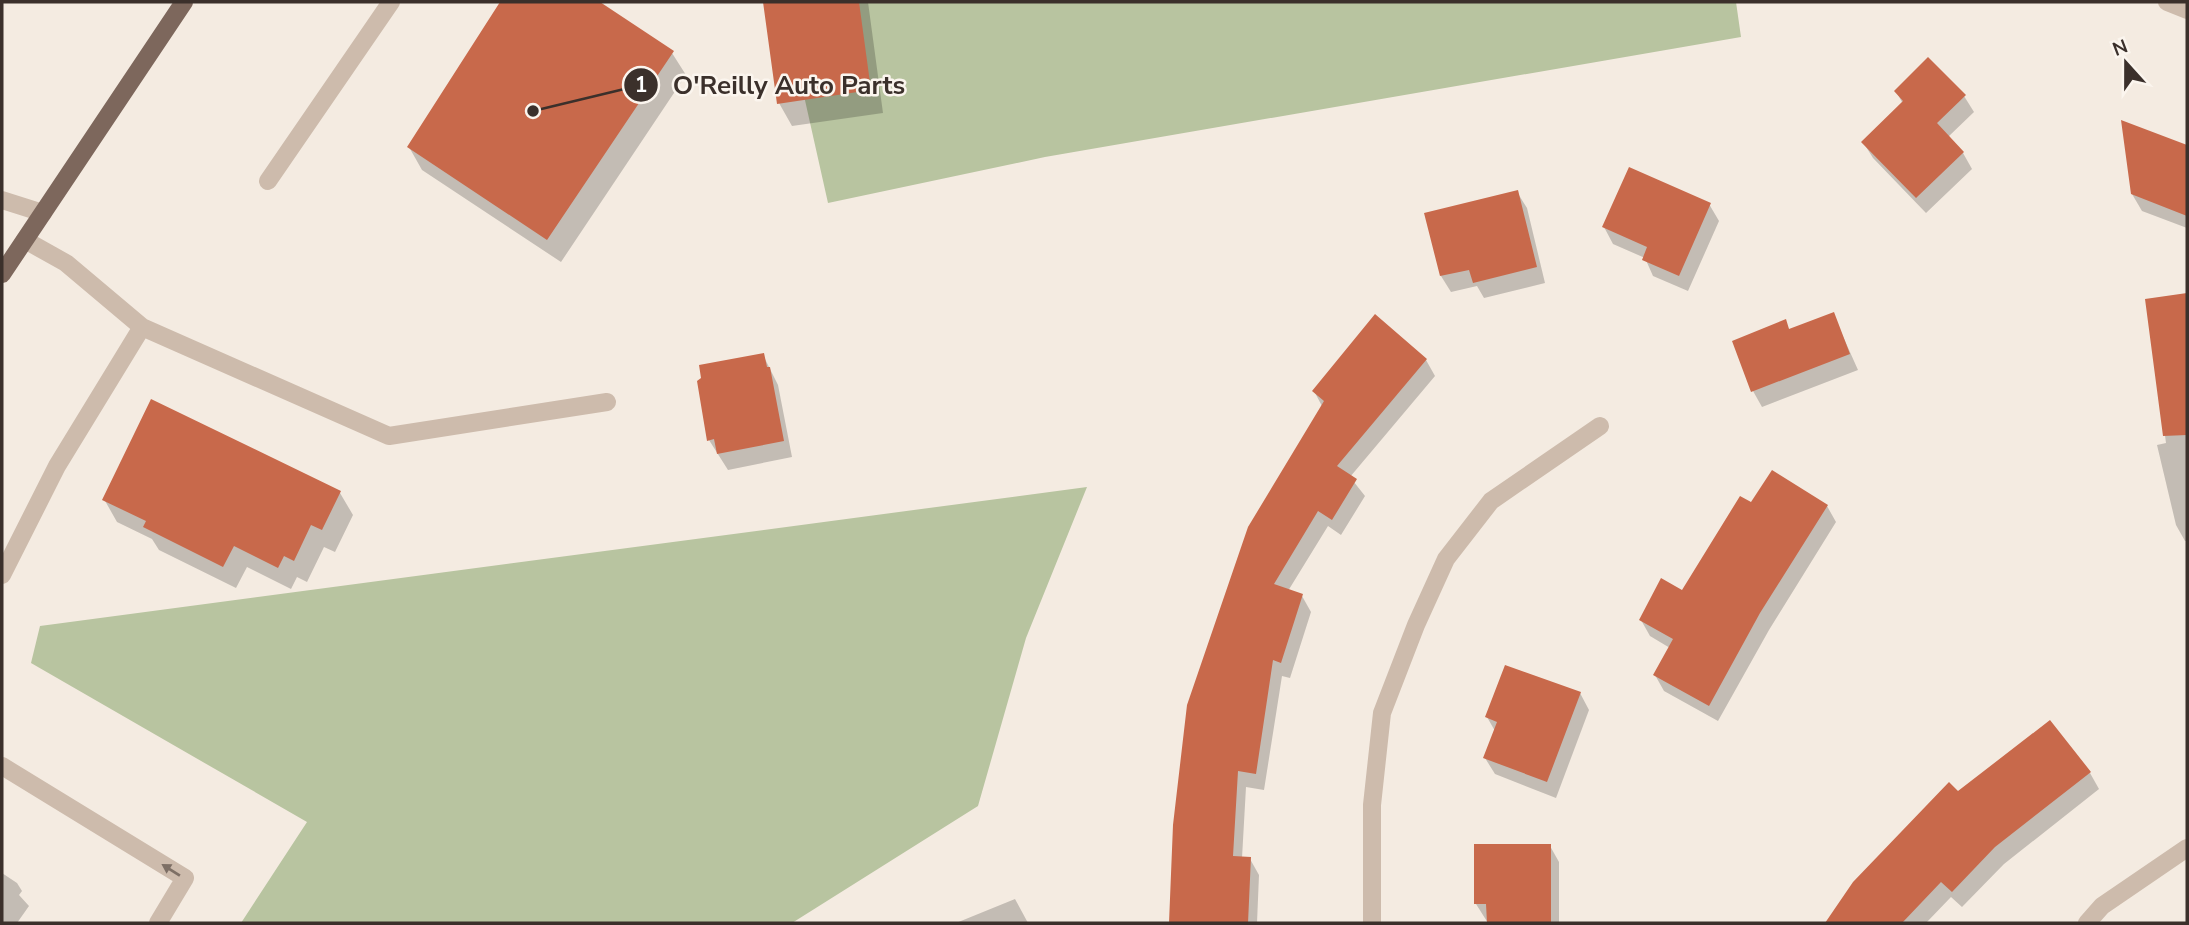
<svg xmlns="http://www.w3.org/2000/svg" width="2189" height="925" font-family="'Nunito Sans',sans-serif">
<rect width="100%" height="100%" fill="#f4ebe1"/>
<path fill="#b8c4a0" d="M783,2H1736L1741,37L1045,157L828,203Z
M1087,487L1026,638L978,806L792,923H241L307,822L31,663L40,626Z"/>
<path fill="#0003" d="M505,2H596L672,53L686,75L561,262L422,170L409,147Z
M765,2H868L883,113L792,126L779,103Z
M1896,91L1964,96L1974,112L1948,137L1963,153L1972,169L1926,213L1873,158L1863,142L1903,104Z
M2123,123L2187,147V228L2142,211L2132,194Z
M1517,192L1527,208L1545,283L1484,298L1477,286L1451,292L1441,276L1426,214Z
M1709,204L1719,221L1688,291L1653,276L1645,258L1613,244L1604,227Z
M2187,295V541H2185L2176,525L2157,445L2166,443L2147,300Z
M1833,314L1858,370L1762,407L1753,391L1785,322L1790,331Z
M763,355L778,385L792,457L728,470L709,440Z
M1426,360L1435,376L1350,477L1365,496L1341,535L1328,526L1288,591L1302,596L1311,612L1290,678L1282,676L1264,790L1246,787L1242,858L1250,859L1259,875L1257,923H1171L1175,825L1322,406L1314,391Z
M340,493L353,515L335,552L324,547L307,582L297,577L291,589L247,567L236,588L159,550L152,539L117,522L104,499Z
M1751,505L1827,506L1836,522L1769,630L1718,721L1664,691L1655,675L1670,648L1650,636L1641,620L1682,592Z
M1580,693L1589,710L1556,798L1495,774L1485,758L1495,731L1487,717Z
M2090,773L2099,789L2004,864L1962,907L1951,897L1926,923H1827L1854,883L1958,794Z
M1550,846L1559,862V923H1488L1476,904Z
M2,873L17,883L22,891L19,895L29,906L17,923H2Z
M1015,899L1028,923H956Z"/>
<path fill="#c8694b" d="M500,2H600L674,51L547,240L407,147Z
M763,2H859L871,90L777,104Z
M1928,57L1966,95L1937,123L1964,152L1916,198L1861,142L1903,101L1894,91Z
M2121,120L2187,145V216L2131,194Z
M1629,167L1711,203L1679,276L1642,260L1647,247L1602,227Z
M1518,190L1537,267L1473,283L1469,270L1440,276L1424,213Z
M2187,293V435L2163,436L2145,299Z
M1834,312L1850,354L1751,392L1732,341L1786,319L1789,329Z
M1375,314L1427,359L1337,466L1357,479L1332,520L1318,511L1274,584L1303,594L1281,663L1273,660L1256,774L1238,771L1233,856L1251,857L1248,923H1169L1173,825L1187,705L1248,527L1324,401L1312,391Z
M764,353L767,367H770L784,441L717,454L714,439L707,441L697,381L701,378L699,365Z
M151,399L341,491L322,530L311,525L294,561L284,556L278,568L234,546L223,567L143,527L146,521L102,500Z
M1772,470L1828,505L1760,613L1709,706L1653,675L1673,639L1639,620L1661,578L1682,590L1740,496L1751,502Z
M1505,665L1581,692L1547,782L1483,758L1497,722L1485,717Z
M2050,720L2091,772L1995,847L1952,892L1941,882L1902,923H1825L1853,882L1949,782L1958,791Z
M1474,844H1551V923H1487L1486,904H1474Z"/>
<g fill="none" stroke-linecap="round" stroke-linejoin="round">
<path stroke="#cdbbac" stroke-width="18" d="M268,181L391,2
M2,200L43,213
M25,240L66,263L142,327L389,436L607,402
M2,575L57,466L142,327
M2,766L185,878L158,923"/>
<path stroke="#cdbbac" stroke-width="18" d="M2167,2L2187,10
M1372,923V805L1382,713L1416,625L1446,559L1491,501L1600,426
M2087,923L2102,906L2187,848"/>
<path stroke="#7d675c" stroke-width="18" d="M2,274L184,2"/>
</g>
<defs><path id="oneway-solid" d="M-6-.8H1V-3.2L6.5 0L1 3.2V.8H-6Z" transform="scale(1.75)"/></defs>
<use fill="#7d6f65" href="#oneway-solid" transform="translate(171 870) rotate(-148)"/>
<path fill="none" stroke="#3b302b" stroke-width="2.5" d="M533 111L641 85"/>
<g fill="#3b302b" stroke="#fbf5ee" stroke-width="2.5">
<circle cx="533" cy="111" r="7"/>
<circle cx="641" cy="85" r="18"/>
</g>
<g font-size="21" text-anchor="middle" font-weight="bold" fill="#fff">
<text x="641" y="92">1</text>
</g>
<g font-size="26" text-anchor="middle" font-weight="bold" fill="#3b302b" stroke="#fbf5ee" stroke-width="5" stroke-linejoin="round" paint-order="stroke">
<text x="789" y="94">O'Reilly Auto Parts</text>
</g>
<rect width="2189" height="925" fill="none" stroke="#3b302b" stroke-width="7"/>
<g transform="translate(2126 63) rotate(339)" stroke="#fbf5ee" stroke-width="5" paint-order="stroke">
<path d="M0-5L12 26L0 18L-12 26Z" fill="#3b302b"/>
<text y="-10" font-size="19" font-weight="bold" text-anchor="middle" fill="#3b302b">N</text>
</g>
</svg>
